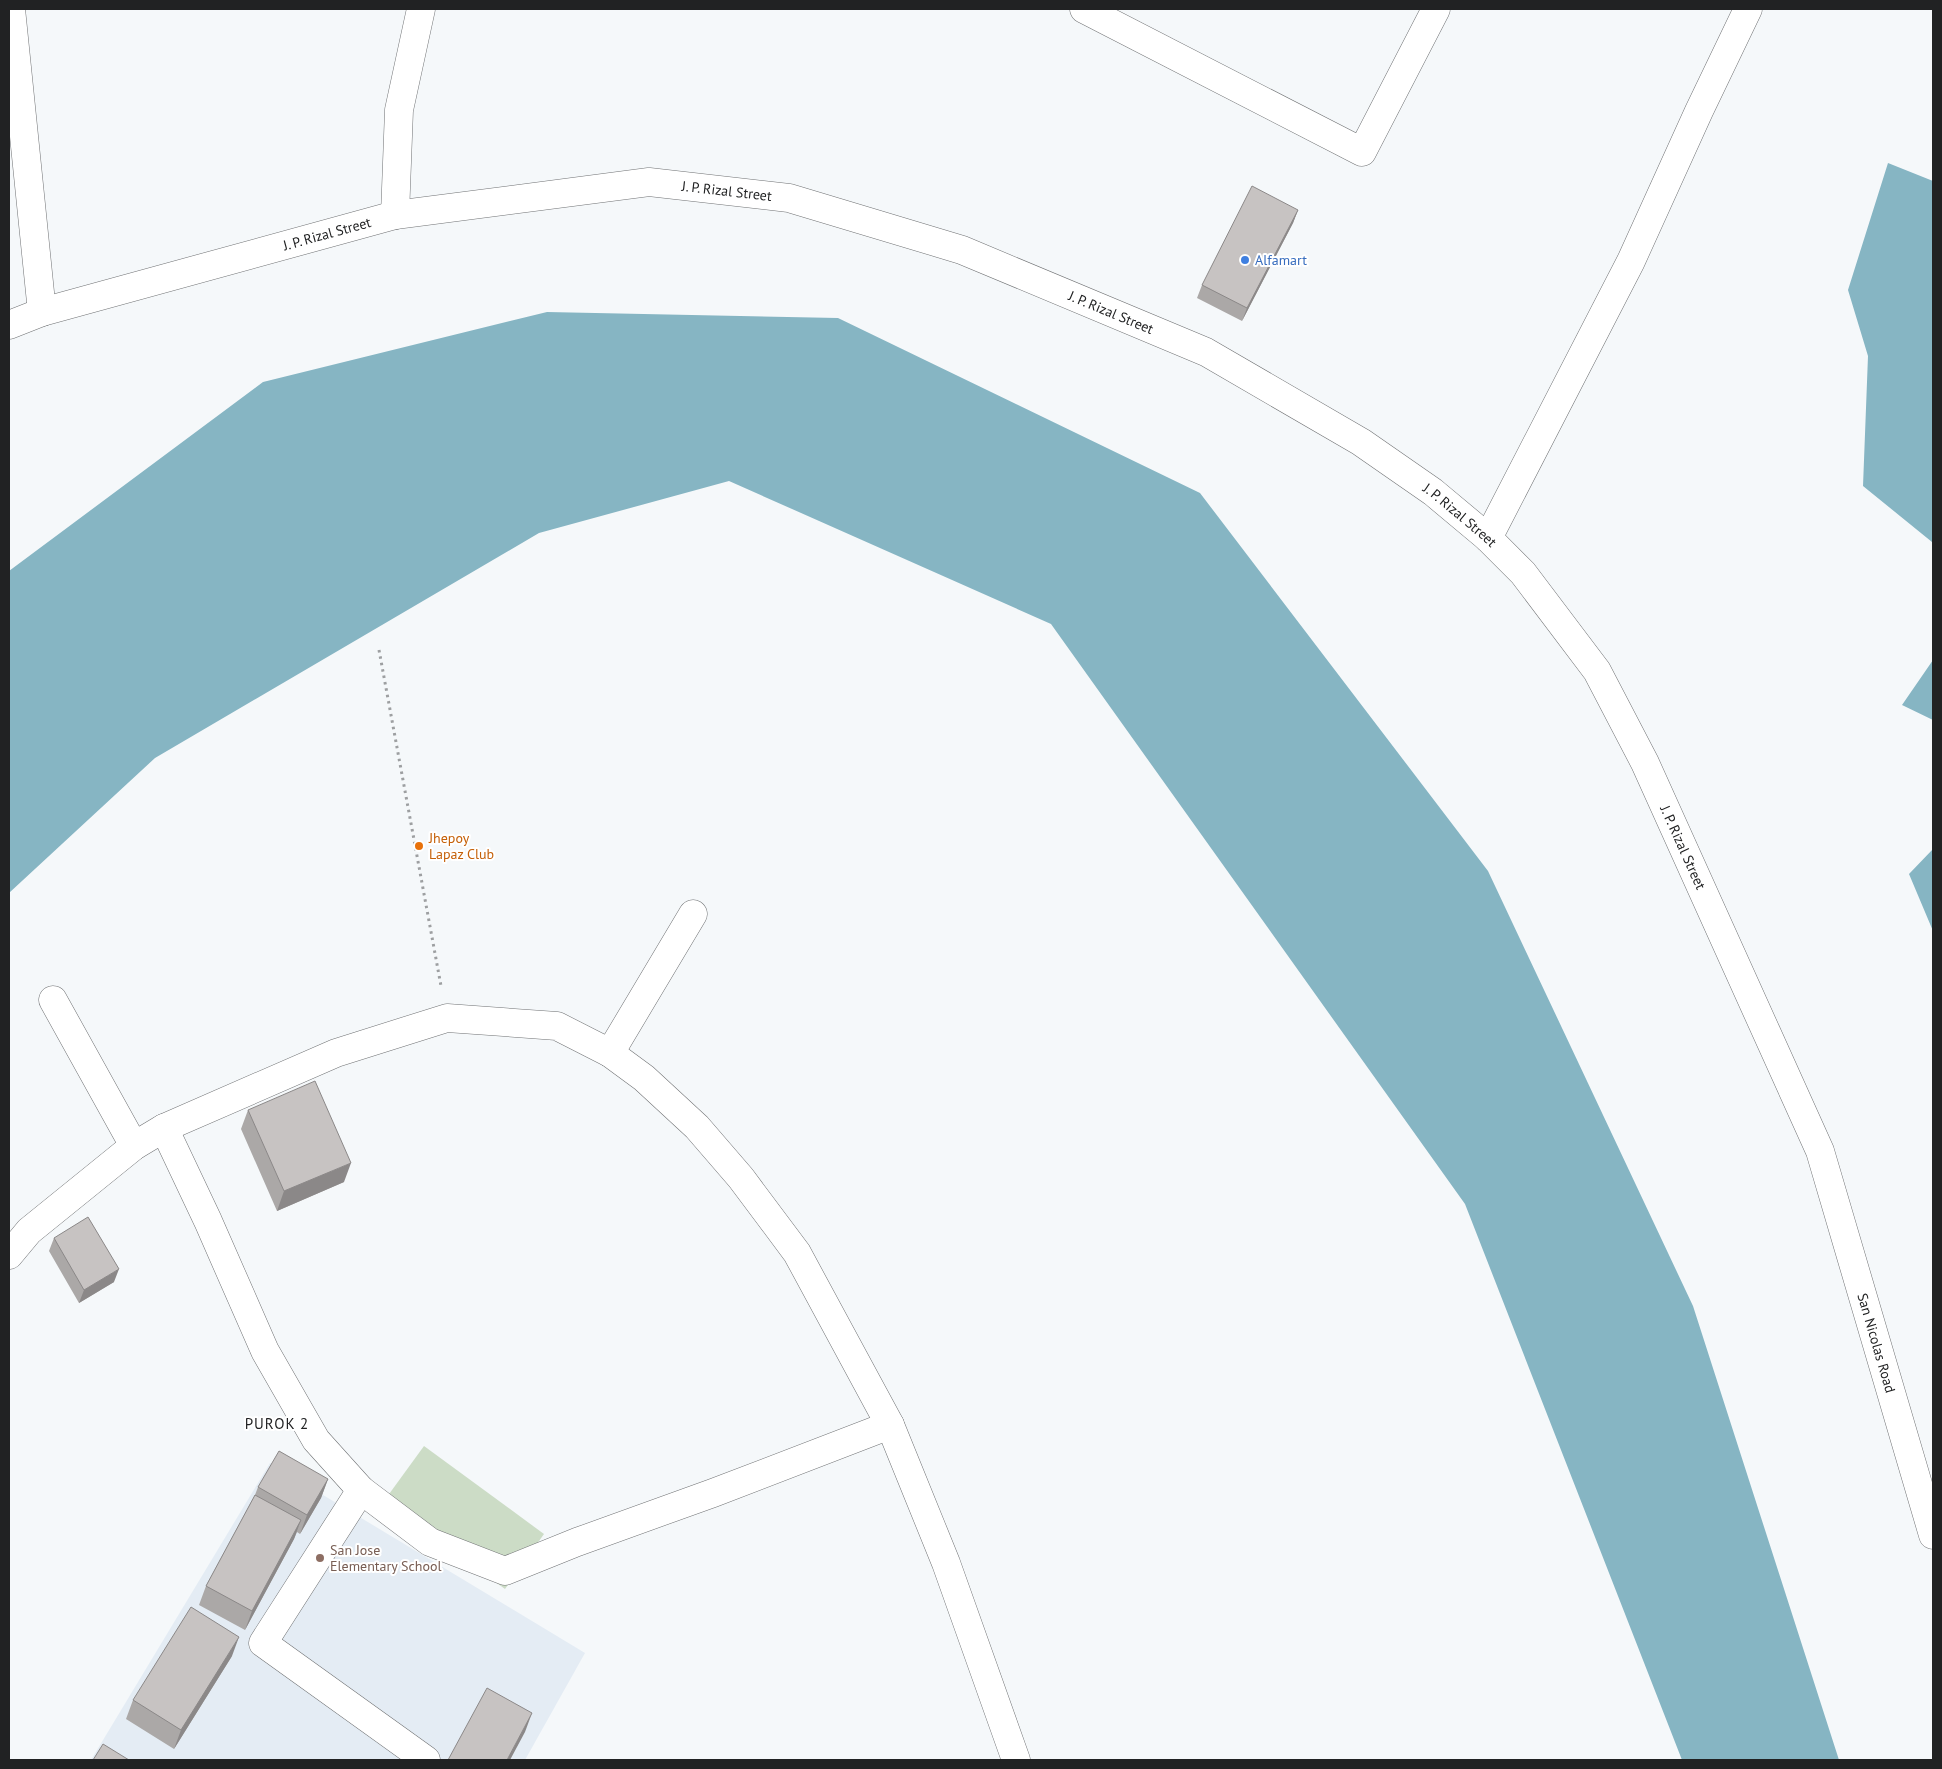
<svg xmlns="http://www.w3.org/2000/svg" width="1942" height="1769" font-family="'PT Sans',sans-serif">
<rect width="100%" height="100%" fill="#f5f8fa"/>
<path fill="#e4ecf4" d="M270,1463L585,1653L525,1760H91Z"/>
<path fill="#ccdcc6" d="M424,1446L544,1534L505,1589L384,1501Z"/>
<path fill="#86b5c3" d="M1888,163L1933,181V553L1932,542L1863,486L1868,356L1848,290Z
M547,312L838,318L1200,493L1488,871L1693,1306L1839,1760H1682L1465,1204L1051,624L729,481L539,533L155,758L9,893V571L263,382Z
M1933,660V720L1902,705Z
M1933,849V931L1909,874Z"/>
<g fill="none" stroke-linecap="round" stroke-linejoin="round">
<g stroke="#707274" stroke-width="29">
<g id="minor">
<path d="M11,9L42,312"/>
<path d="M1084,9L1362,152L1436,9"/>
<path d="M395,215L399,110L421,9"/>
<path id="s1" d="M9,325L42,312L395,215L649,182L789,198L962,250L1206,352L1361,442L1433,492L1488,538L1523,573L1597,671L1645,763L1820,1151L1933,1535"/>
<path d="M1488,538L1631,261L1699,111L1748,9"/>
<path d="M53,1000L134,1146"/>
<path d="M610,1053L693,914"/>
<path d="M164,1128L208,1221L265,1351L316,1440L361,1490L430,1542L505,1571L577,1542L713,1493L890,1425"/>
<path d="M9,1255L29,1231L134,1146L164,1128L336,1053L447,1018L557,1026L610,1053L644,1078L697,1127L741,1178L797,1253L890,1425L946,1563L1016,1760"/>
<path d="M361,1490L263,1643L426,1760"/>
</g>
</g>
<path stroke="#9d9fa1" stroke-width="3" stroke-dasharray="2.5 4" stroke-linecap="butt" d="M379,650L441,986"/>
<use href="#minor" stroke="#fff" stroke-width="28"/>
</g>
<path fill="#aba8a7" d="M1298,210L1293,223L1242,321L1197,298L1202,285Z
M248,1110L344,1182L277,1211L241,1129Z
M54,1238L114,1282L79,1303L49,1251Z
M328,1479L321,1498L300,1534L297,1532L294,1539L245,1630L199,1605L206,1586L255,1495L258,1487Z
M232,1656L174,1749L126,1719L133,1700Z"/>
<path fill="#8b8888" d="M1298,210L1293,223L1242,321L1247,308Z
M351,1163L344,1182L277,1211L284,1191Z
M119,1269L114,1282L79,1303L84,1290Z
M328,1479L321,1498L300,1534L307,1515Z
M301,1520L294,1539L245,1630L252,1611Z
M239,1637L232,1656L174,1749L181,1730Z
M532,1713L525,1732L510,1760H507Z"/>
<path fill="#c7c3c2" stroke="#8b8888" d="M1252,186L1298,210L1247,308L1202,285Z
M315,1081L351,1163L284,1191L248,1110Z
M88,1217L119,1269L84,1290L54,1238Z
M279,1451L328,1479L307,1515L258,1487Z
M255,1495L301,1520L252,1611L206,1586Z
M191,1607L239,1637L181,1730L133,1700Z
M487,1688L532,1713L507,1760H448Z
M103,1744L129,1760H93Z"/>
<circle fill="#3f7fe0" stroke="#fff" stroke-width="2" cx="1245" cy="260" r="5"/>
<circle fill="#e8710a" stroke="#fff" stroke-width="2" cx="419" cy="846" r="5"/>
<circle fill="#8d6e63" stroke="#fff" stroke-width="2" cx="320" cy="1558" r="5"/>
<g text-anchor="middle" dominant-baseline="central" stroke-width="4" stroke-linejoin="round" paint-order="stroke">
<g font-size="14" fill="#212223" stroke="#fff">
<text stroke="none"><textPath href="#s1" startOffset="736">J. P. Rizal Street</textPath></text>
<text stroke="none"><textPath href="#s1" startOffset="331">J. P. Rizal Street</textPath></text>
<text stroke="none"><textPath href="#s1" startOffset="1141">J. P. Rizal Street</textPath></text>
<text stroke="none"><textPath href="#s1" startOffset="1546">J. P. Rizal Street</textPath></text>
<text stroke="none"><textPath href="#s1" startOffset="1951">J. P. Rizal Street</textPath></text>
<text stroke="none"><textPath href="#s1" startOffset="2484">San Nicolas Road</textPath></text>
</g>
<g font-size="14" fill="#366cbe" stroke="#fff" text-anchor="start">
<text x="1255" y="260">Alfamart</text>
</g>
<g font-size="14" fill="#c56008" stroke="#fff" text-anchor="start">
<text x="429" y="838">Jhepoy<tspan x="429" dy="16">Lapaz Club</tspan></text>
</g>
<g font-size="14" fill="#785e54" stroke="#fff" text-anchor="start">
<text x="330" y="1550">San Jose<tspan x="330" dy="16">Elementary School</tspan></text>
</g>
<g font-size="15" letter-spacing="1" fill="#212223" stroke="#fff">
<text x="277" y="1423">PUROK 2</text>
</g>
</g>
<rect width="1942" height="1769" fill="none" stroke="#212223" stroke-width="20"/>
</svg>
